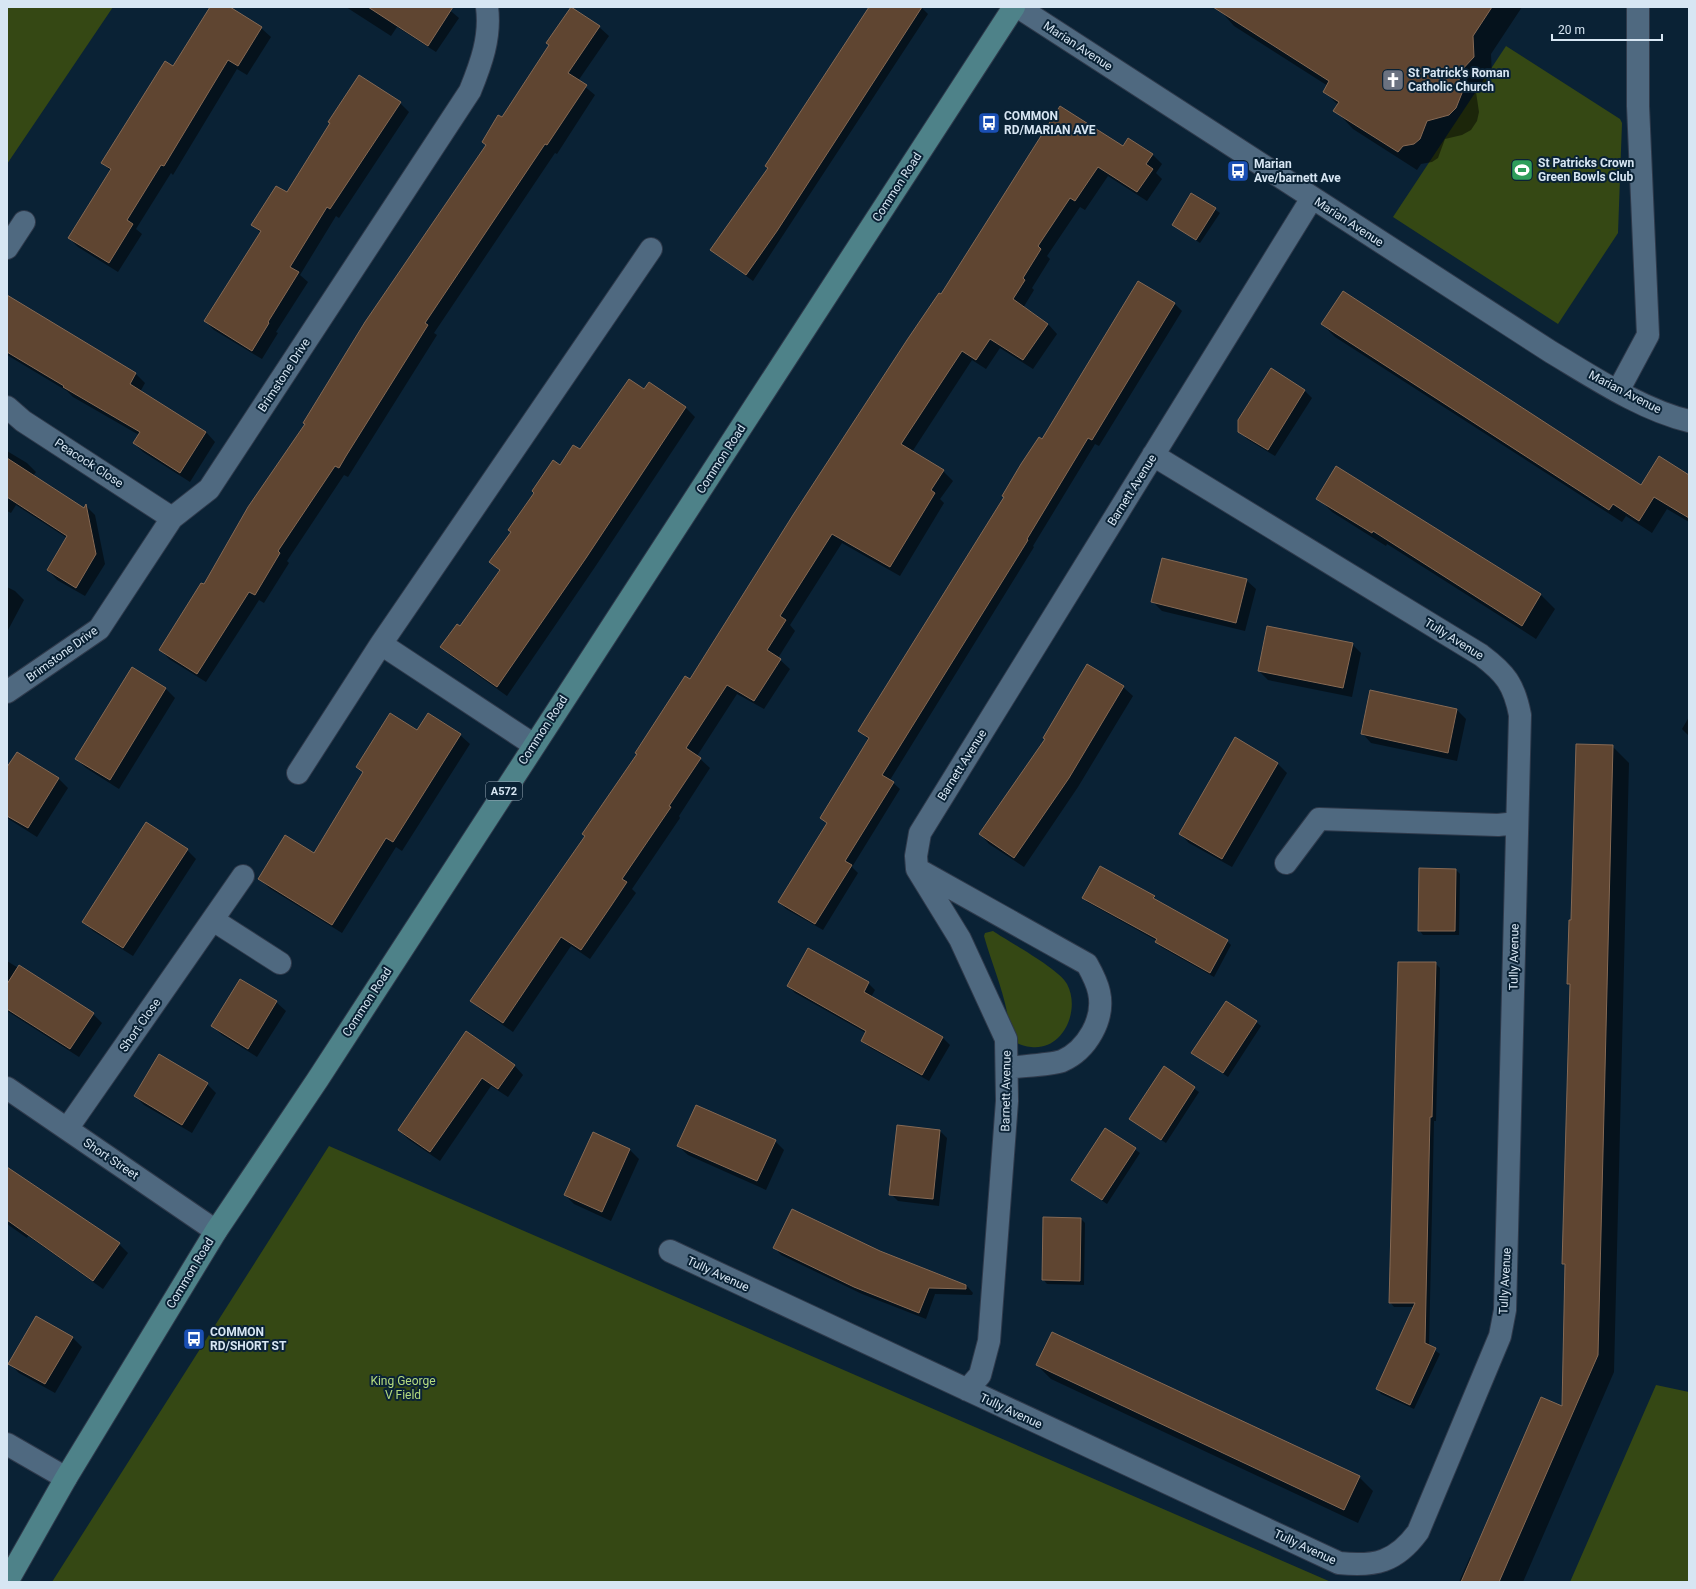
<svg xmlns="http://www.w3.org/2000/svg" width="1696" height="1589" font-family="Roboto,sans-serif">
<rect width="100%" height="100%" fill="#0a2235"/>
<path fill="#354814" d="M7,7H113L7,164Z
M1506,46L1620,119L1622,123L1618,233L1558,324L1393,217Z
M993,931C1009,942 1059,969 1067,984C1081,1010 1063,1051 1031,1047C1025,1046 1019,1045 1014,1041C1007,1034 1009,1021 1007,1012C1002,987 991,961 984,936L985,933Z
M329,1146L1331,1582H52Z
M1656,1385L1689,1392V1582H1570Z"/>
<path fill="#0007" d="M211,7H228L261,28L271,37L247,75L237,69L173,175L171,173L136,229L142,234L118,272L78,247L69,238L111,171L102,163L173,67Z
M346,7H446L459,18L436,52L397,27L391,36Z
M870,7H921L928,14L753,281L711,250L768,169L766,166Z
M1217,7H1522L1491,54L1492,76L1476,92L1479,112L1477,121L1471,130L1462,135L1445,139L1438,158L1432,162L1421,164L1417,170L1353,129L1335,110L1338,105L1324,91L1328,86L1234,26Z
M599,27L609,36L578,81L595,95L557,154L555,153L434,333L437,335L348,477L344,475L287,561L289,563L264,603L259,600L206,682L169,659L160,649L204,586L306,424L487,145L502,118Z
M400,103L409,112L339,218L336,216L300,275L308,282L276,332L278,333L262,359L214,330L205,321L261,233L253,225Z
M1060,107L1123,148L1152,154L1162,164L1156,173L1162,179L1147,201L1108,176L1085,210L1080,207L1047,256L1050,259L1032,288L1034,290L1023,308L1048,324L1057,334L1033,369L1000,348L986,369L972,360L912,452L943,471L953,481L940,499L944,503L900,576L842,543L790,625L795,631L778,658L790,669L764,709L737,694L697,756L710,768L679,816L680,818L632,889L636,893L590,959L571,946L513,1032L481,1010L472,1001L586,837L690,681L941,296Z
M1192,194L1220,213L1200,243L1173,225Z
M1138,282L1175,304L1182,311L1099,446L1095,444L1033,546L1034,547L890,780L900,789L852,867L858,873L823,930L786,909L779,902L827,824L821,818L869,740L859,731L1042,440Z
M15,300L136,374L145,383L140,392L206,432L215,442L190,482L143,452L134,443L139,435L73,397L67,391L7,355V313Z
M1322,324L1641,486L1689,476V522L1667,509L1652,533L1626,516L1622,522L1335,337Z
M1271,370L1305,391L1312,398L1275,456L1247,439L1240,431Z
M644,390L685,407L695,417L595,567L507,696L451,656L442,647L461,627L500,571L491,562L560,466L580,451Z
M7,451L27,463L36,472L33,476L84,509L86,506L95,515L105,564L85,596L57,580L48,570L67,538L16,505L11,513L7,511Z
M1337,468L1541,595L1555,609L1536,639L1387,544L1386,546L1332,512L1318,498Z
M1246,580L1256,589L1245,631L1162,611L1152,601Z
M7,587L15,591L24,600L7,632Z
M1352,644L1361,653L1352,697L1268,680L1259,671Z
M132,669L166,689L175,698L119,789L86,768L76,759Z
M1123,687L1133,696L1078,787L1024,867L989,844L980,834L1046,739Z
M1457,710L1466,719L1457,761L1371,743L1362,733Z
M428,715L460,735L470,744L402,851L396,847L342,933L269,888L259,878L315,854L363,773L357,767L417,731Z
M1689,717V736L1682,729Z
M1235,739L1278,764L1287,773L1232,867L1189,843L1180,834Z
M1612,746L1629,763L1614,1372L1523,1582H1459L1470,1557L1472,1558L1563,1408L1566,1266L1563,1263L1571,987L1568,984L1572,921Z
M17,754L59,779L68,788L37,837L7,818V769Z
M187,850L196,859L133,956L93,931L83,921Z
M1456,870L1460,874L1459,935H1423L1419,930Z
M1154,897L1158,902L1227,941L1231,945L1214,977L1161,947L1156,942L1157,941L1087,902L1083,898Z
M7,961L93,1014L102,1023L79,1057L7,1011Z
M1435,963L1440,968L1436,1121H1434L1429,1346L1440,1354L1414,1409L1381,1394L1377,1389L1414,1307H1394L1390,1302Z
M241,980L276,1002L286,1011L257,1057L222,1035L212,1026Z
M868,983L875,990L871,997L943,1038L950,1045L929,1081L869,1047L862,1041L866,1033L795,993L788,986Z
M1256,1022L1261,1026L1228,1077L1193,1053Z
M466,1032L514,1065L523,1075L508,1097L491,1086L440,1161L408,1139L399,1130Z
M1164,1068L1199,1092L1166,1143L1135,1123Z
M207,1084L216,1093L192,1133L144,1105L135,1096Z
M1105,1129L1140,1153L1107,1204L1072,1180Z
M940,1131L947,1138L939,1206L898,1201L891,1194Z
M593,1134L630,1150L639,1159L611,1221L574,1204L565,1195Z
M775,1141L784,1150L766,1190L688,1155L678,1146Z
M7,1167L119,1244L128,1253L103,1289L28,1236L27,1238L7,1224Z
M1081,1219L1085,1223L1084,1285L1047,1284L1043,1279Z
M775,1248L879,1252L966,1285L973,1293L972,1295L935,1294L926,1319L862,1294L781,1255Z
M36,1317L73,1338L82,1347L55,1393L19,1373L9,1363Z
M1037,1365L1359,1477L1373,1491L1358,1523L1051,1379Z"/>
<path fill="#5f4531" stroke="#856954" d="M210,7H230L262,27L238,66L228,60L164,166L161,165L127,220L133,224L109,263L68,238L111,169L101,163L165,61L173,66Z
M368,7H453L428,46Z
M571,7L600,26L568,73L587,85L547,145L545,144L425,323L428,325L346,456L339,468L335,466L278,551L280,553L255,595L249,592L197,674L159,650L201,583L204,584L248,507L305,424L303,423L365,322L486,145L482,142L498,115L502,117L549,45L546,43Z
M869,7H922L777,231L746,275L710,250L768,168L765,166Z
M1213,7H1492L1473,36L1474,57L1458,74L1462,93L1456,108L1449,115L1427,121L1420,139L1414,144L1403,146L1398,152L1333,111L1339,102L1323,92L1329,81Z
M359,75L401,102L330,209L327,207L290,267L299,272L268,322L269,323L252,351L204,321L261,231L251,225L276,186L287,192L330,123L328,122Z
M1060,106L1123,146L1128,138L1153,154L1146,164L1153,169L1137,192L1098,167L1075,201L1070,198L1038,246L1041,249L1023,278L1025,280L1013,299L1048,324L1023,360L990,339L976,360L962,351L901,444L944,470L931,490L935,493L890,567L832,534L780,616L786,620L767,650L781,659L754,701L727,685L686,748L701,758L669,806L671,807L622,879L627,882L611,906L581,950L561,937L503,1023L470,1001L585,836L582,834L637,754L635,753L685,676L690,679L793,515L907,340L939,293L941,294Z
M1191,193L1216,208L1196,240L1172,225Z
M1138,281L1175,303L1092,440L1088,438L1027,539L1028,540L882,775L894,782L845,861L852,865L815,924L778,902L827,823L820,818L869,738L858,731L1004,497L1002,496L1021,464L1039,437L1042,439Z
M1343,291L1641,485L1659,456L1689,475V518L1654,497L1639,521L1613,504L1609,510L1321,324Z
M7,295L136,373L130,384L206,432L180,473L133,443L140,432L63,387L64,386L7,352Z
M1271,368L1305,390L1268,450L1238,432V420Z
M629,379L644,389L649,382L686,407L586,558L497,687L440,647L457,624L460,626L500,570L489,562L511,532L508,530L534,493L532,491L553,460L560,465L573,445L580,449Z
M7,458L84,508L86,504L96,554L76,588L47,570L67,536L7,497Z
M1336,466L1541,594L1522,626L1373,531L1372,533L1316,499Z
M1162,558L1247,579L1236,623L1151,602Z
M1267,626L1353,643L1343,688L1258,671Z
M1087,664L1124,686L1069,778L1014,858L979,834L1045,739L1043,738Z
M132,667L166,688L110,780L75,759Z
M1370,690L1457,709L1448,753L1361,734Z
M390,713L417,730L428,713L461,734L393,842L386,838L332,925L258,879L285,835L314,853L363,772L356,767Z
M1235,737L1278,763L1222,859L1179,834Z
M1576,744L1613,745L1598,1355L1499,1582H1461L1541,1397L1562,1406L1565,1264H1562L1570,984H1567L1569,920H1571Z
M17,752L59,778L28,828L7,816V767Z
M146,822L188,849L123,948L82,922Z
M1100,866L1155,896L1153,898L1228,940L1210,973L1155,942L1157,939L1082,898Z
M1419,868L1456,869L1455,931H1418Z
M808,948L869,982L864,992L943,1037L922,1075L861,1041L866,1031L787,986Z
M1398,962H1436L1432,1117H1430L1425,1343L1436,1348L1410,1405L1376,1389L1415,1303H1389Z
M19,965L94,1013L70,1049L7,1009V984Z
M240,979L277,1001L248,1049L211,1026Z
M1226,1001L1257,1021L1223,1073L1191,1053Z
M466,1031L515,1065L498,1089L482,1078L430,1152L398,1130Z
M159,1054L208,1083L182,1125L134,1096Z
M1164,1066L1195,1087L1161,1140L1129,1119Z
M696,1105L776,1140L757,1181L677,1146Z
M897,1125L940,1130L933,1199L889,1195Z
M1105,1128L1136,1148L1102,1200L1071,1180Z
M593,1132L630,1149L602,1212L564,1195Z
M7,1167L120,1243L93,1281L7,1220Z
M792,1209L880,1251L966,1285V1289L929,1288L919,1313L854,1287L773,1248Z
M1043,1217L1081,1218L1080,1281L1042,1280Z
M36,1316L73,1337L45,1384L8,1364Z
M1052,1332L1360,1476L1344,1510L1036,1365Z"/>
<g fill="none" stroke-linecap="round" stroke-linejoin="round">
<g stroke="#2f3a4b" stroke-width="24">
<path id="minor" d="M1018,7L1551,352C1593,377 1642,410 1689,421
M7,248L24,222
M1618,391L1648,335L1638,106V7
M7,407L23,421L172,518
M381,644L534,745
M7,692L99,629L172,518L209,489L470,91C481,64 491,37 487,7
M298,773L381,644L651,249
M1286,863L1319,819L1498,825L1517,823
M919,870L1087,964C1092,973 1097,982 1099,992C1105,1019 1087,1050 1062,1061C1050,1065 1021,1066 1007,1068
M213,920L280,963
M7,1088L216,1231
M67,1129L243,876
M670,1251L1339,1563C1375,1567 1396,1562 1418,1532L1500,1336L1505,1310L1520,715C1514,684 1505,673 1481,655L1153,455
M967,1390L980,1375L989,1341L1007,1101L1006,1039L960,939L917,869L916,856L920,833L1312,198
M7,1444L66,1478"/>
</g>
<g stroke="#2f3a4b" stroke-width="24">
<path id="major" d="M7,1582L66,1478L216,1231L318,1079L1014,7"/>
</g>
<use href="#minor" stroke="#4f6980" stroke-width="22"/>
<use href="#major" stroke="#4e8289" stroke-width="22"/>
</g>
<defs>
<g id="church-square" transform="scale(1.15)"><rect x="-9" y="-9" width="18" height="18" rx="4" fill="#6b7280" stroke="#0a2235"/><path d="M-1.2-6h2.4v3.5h3.3v2.4h-3.3V6h-2.4V-.1h-3.3v-2.4h3.3Z" fill="#fff"/></g>
<g id="bus-square" transform="scale(1.15)"><rect x="-9" y="-9" width="18" height="18" rx="4" fill="#1a4fb4" stroke="#0a2235"/><path d="M-5-6H5V4H4V6H2V4H-2V6H-4V4H-5ZM-3.5-4V0h7V-4ZM-3.5 1.2v1.5H-2V1.2ZM2 1.2v1.5H3.5V1.2Z" fill="#fff"/></g>
<g id="stadium-square" transform="scale(1.15)"><rect x="-9" y="-9" width="18" height="18" rx="4" fill="#2e9e5b" stroke="#0a2235"/><path d="M0-5a6.5 5 0 1 0 0 10a6.5 5 0 1 0 0-10ZM-3.5-1.8h7v3.6h-7Z" fill="#fff"/></g>
</defs>
<g fill-rule="evenodd">
<use href="#church-square" x="1393" y="80"/>
<use href="#bus-square" x="989" y="123"/>
<use href="#stadium-square" x="1522" y="170"/>
<use href="#bus-square" x="1238" y="171"/>
<use href="#bus-square" x="194" y="1339"/>
</g>
<g text-anchor="middle" dominant-baseline="central" stroke-width="4" stroke-linejoin="round" paint-order="stroke">
<rect fill="#0a2235" stroke="#9aabba" stroke-width="1" x="486" y="782" width="36" height="18" rx="3"/>
<g font-size="11" font-weight="bold" fill="#d7e6f3">
<text x="504" y="791">A572</text>
</g>
<g font-size="12" fill="#d7e6f3" stroke="#0a2235">
<text transform="translate(1078 46) rotate(33)">Marian Avenue</text>
<text transform="translate(897 187) rotate(-57)">Common Road</text>
<text transform="translate(1349 222) rotate(33)">Marian Avenue</text>
<text transform="translate(284 375) rotate(-57)">Brimstone Drive</text>
<text transform="translate(1625 392) rotate(27)">Marian Avenue</text>
<text transform="translate(721 459) rotate(-57)">Common Road</text>
<text transform="translate(89 463) rotate(33)">Peacock Close</text>
<text transform="translate(1132 490) rotate(-58)">Barnett Avenue</text>
<text transform="translate(1454 639) rotate(32)">Tully Avenue</text>
<text transform="translate(62 654) rotate(-36)">Brimstone Drive</text>
<text transform="translate(543 730) rotate(-57)">Common Road</text>
<text transform="translate(962 765) rotate(-58)">Barnett Avenue</text>
<text transform="translate(1514 957) rotate(-89)">Tully Avenue</text>
<text transform="translate(367 1002) rotate(-57)">Common Road</text>
<text transform="translate(140 1025) rotate(-55)">Short Close</text>
<text transform="translate(1006 1091) rotate(-89)">Barnett Avenue</text>
<text transform="translate(111 1159) rotate(34)">Short Street</text>
<text transform="translate(190 1273) rotate(-59)">Common Road</text>
<text transform="translate(718 1274) rotate(25)">Tully Avenue</text>
<text transform="translate(1505 1281) rotate(-87)">Tully Avenue</text>
<text transform="translate(1011 1411) rotate(25)">Tully Avenue</text>
<text transform="translate(1305 1547) rotate(25)">Tully Avenue</text>
</g>
<g font-size="12" font-weight="bold" fill="#d7e6f3" stroke="#0a2235" text-anchor="start">
<text x="1408" y="73">St Patrick's Roman<tspan x="1408" dy="14">Catholic Church</tspan></text>
<text x="1004" y="116">COMMON<tspan x="1004" dy="14">RD/MARIAN AVE</tspan></text>
<text x="1538" y="163">St Patricks Crown<tspan x="1538" dy="14">Green Bowls Club</tspan></text>
<text x="1254" y="164">Marian<tspan x="1254" dy="14">Ave/barnett Ave</tspan></text>
<text x="210" y="1332">COMMON<tspan x="210" dy="14">RD/SHORT ST</tspan></text>
</g>
<g font-size="12" fill="#b4da7f" stroke="#0a2235">
<text x="403" y="1381">King George<tspan x="403" dy="14">V Field</tspan></text>
</g>
</g>
<rect width="1696" height="1589" fill="none" stroke="#d7e6f3" stroke-width="16"/>
<path d="M1552 34v6h110v-6" fill="none" stroke="#d7e6f3" stroke-width="2"/>
<text x="1558" y="34" font-size="12" fill="#d7e6f3" stroke="#0a2235" stroke-width="3" paint-order="stroke">20 m</text>
</svg>
